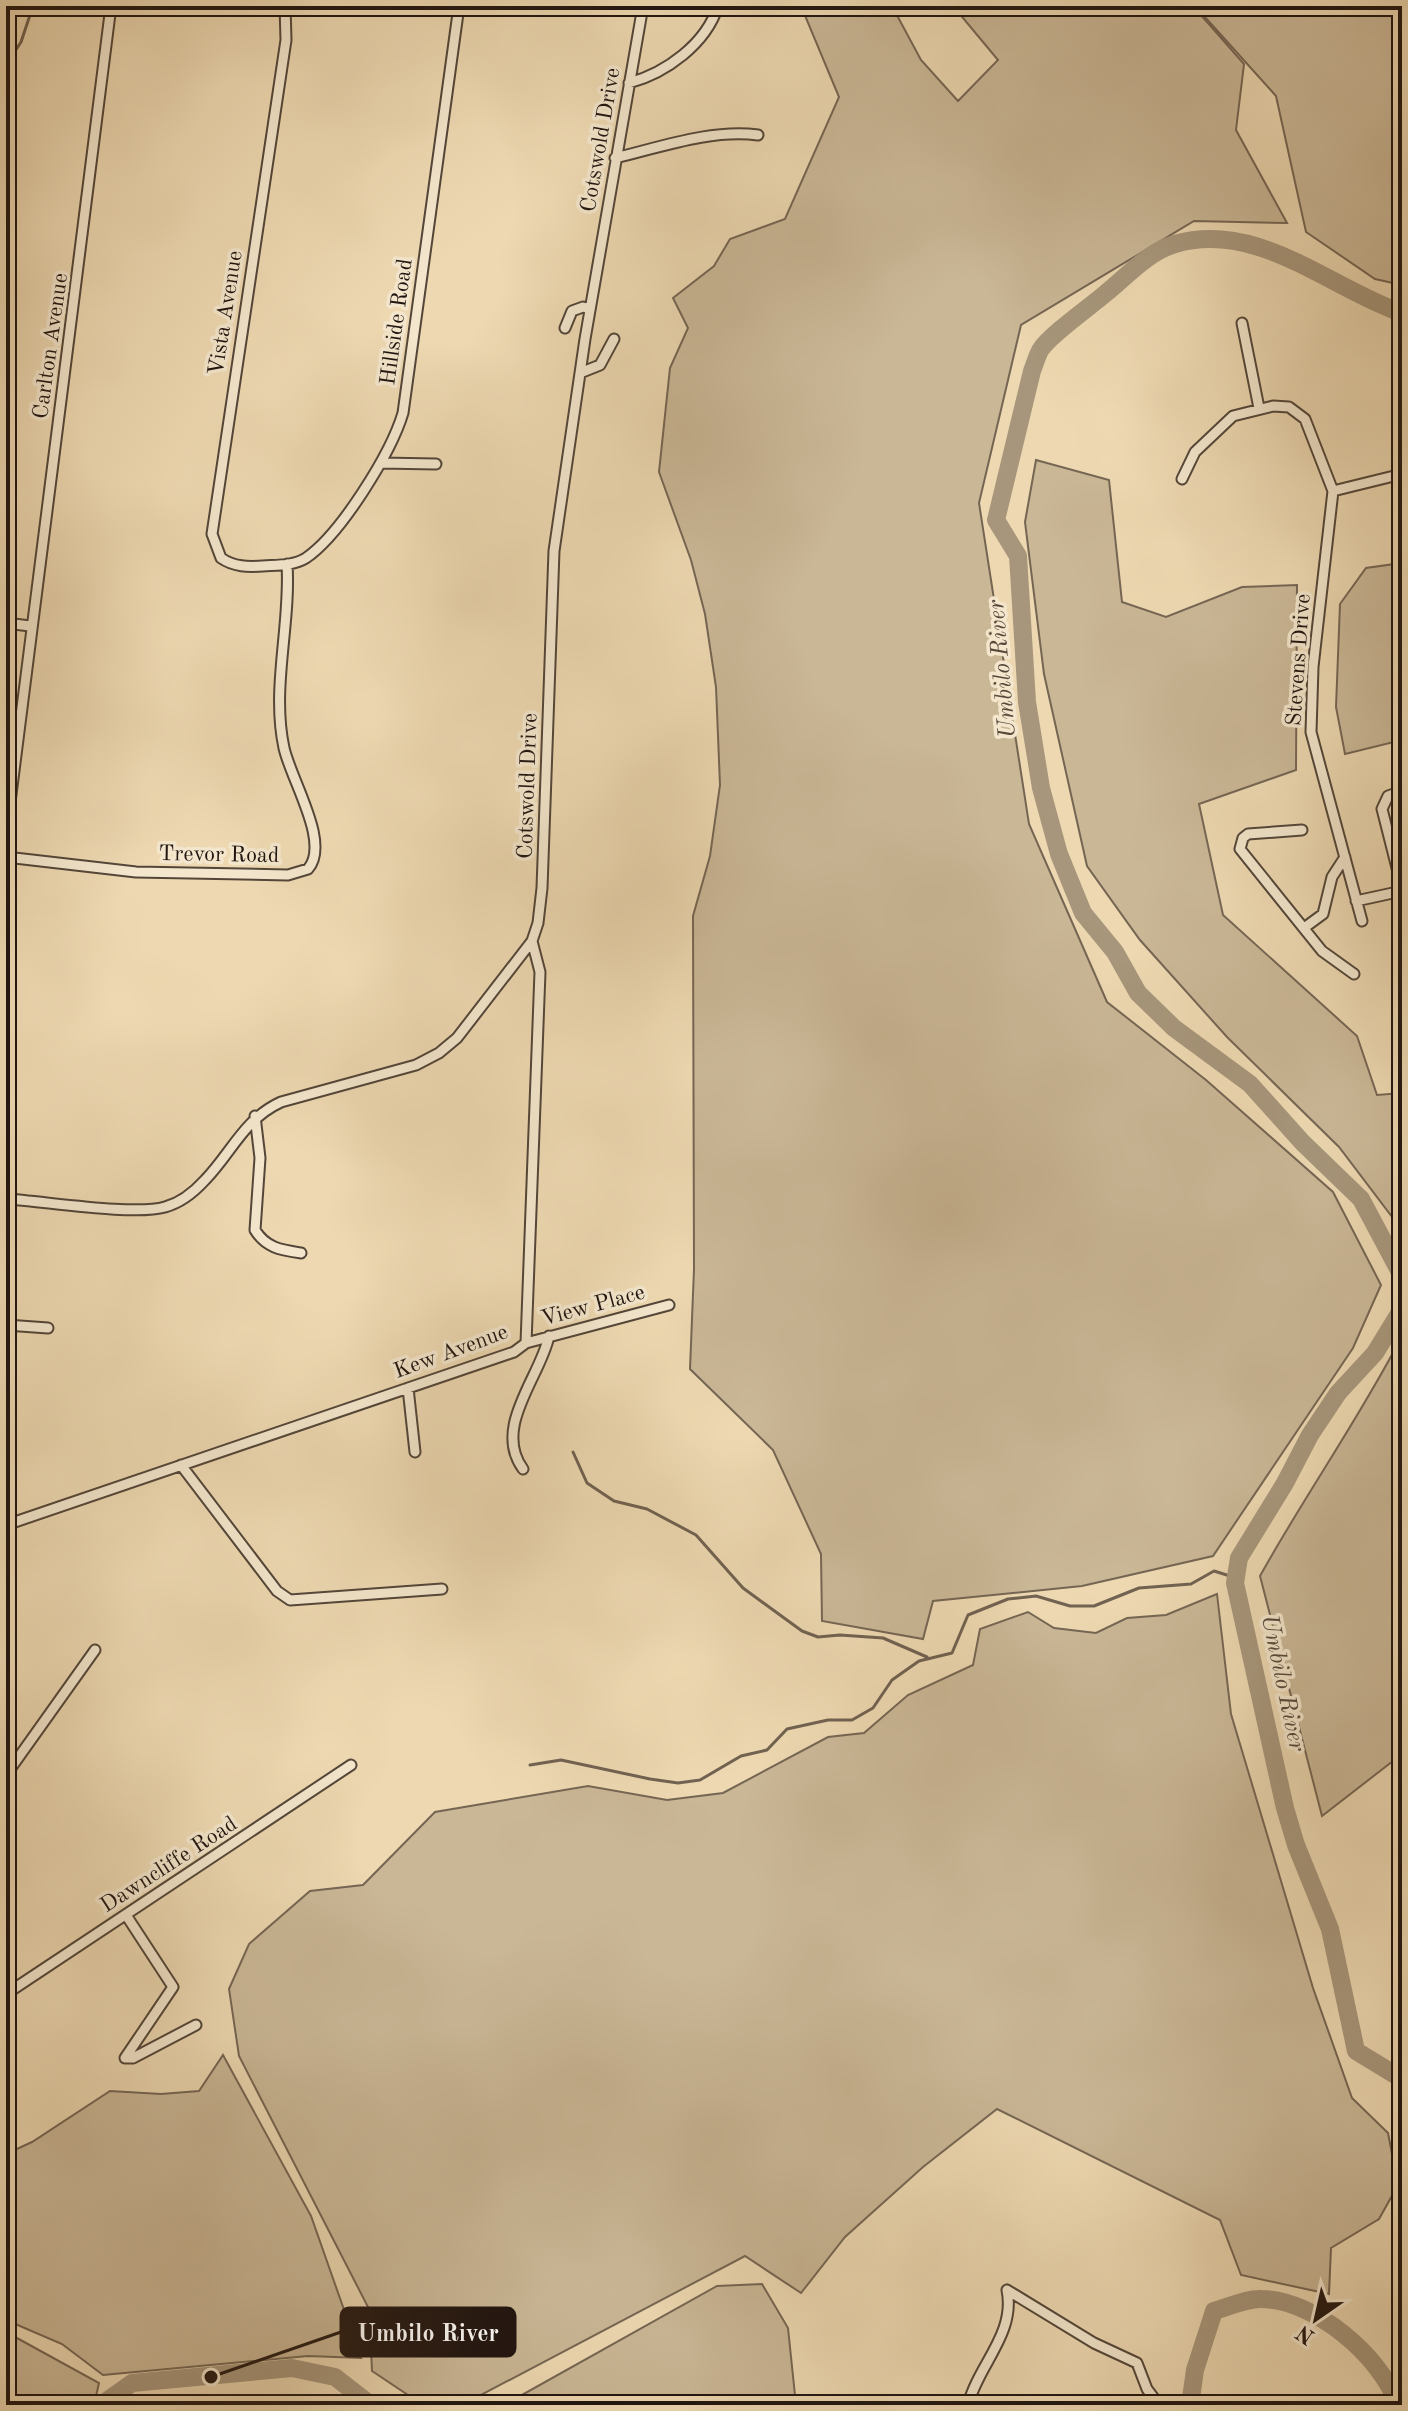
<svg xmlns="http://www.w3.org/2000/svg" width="1408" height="2411" font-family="'Old Standard TT',serif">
<rect width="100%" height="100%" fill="#edd8b1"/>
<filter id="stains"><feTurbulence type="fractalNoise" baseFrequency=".0025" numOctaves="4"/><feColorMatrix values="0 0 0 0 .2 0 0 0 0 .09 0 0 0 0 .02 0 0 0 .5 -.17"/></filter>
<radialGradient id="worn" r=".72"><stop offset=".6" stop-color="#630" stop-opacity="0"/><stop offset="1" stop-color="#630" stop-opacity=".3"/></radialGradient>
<path fill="#cab796" stroke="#756654" stroke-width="2" d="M801,6H892L921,60L958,101L998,60L953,6H1193L1244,64L1236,130L1287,223L1194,221L1021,325L979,503L1029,824L1107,1002L1206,1080L1333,1192L1381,1285L1353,1348L1213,1556L1082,1586L933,1601L923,1639L822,1621L821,1554L773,1450L690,1369L694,1269L693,916L710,856L720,785L716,687L705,614L691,560L659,472L670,368L688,328L673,298L714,266L730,239L785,219L839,97Z
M1195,6H1402V285L1375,279L1306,232L1276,96Z
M1036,460L1109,480L1122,602L1166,617L1242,587L1297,585L1296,770L1199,804L1223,915L1357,1036L1377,1095L1402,1093V1230L1339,1147L1227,1037L1140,940L1087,866L1044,674L1025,522Z
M1402,563V740L1345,754L1336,707L1340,604L1366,568Z
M1402,1336V1754L1322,1816L1260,1576C1305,1495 1359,1419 1402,1336Z
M1217,1594L1231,1714L1313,1988L1352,2098L1388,2133L1398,2185L1379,2219L1331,2248L1329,2294L1241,2275L1220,2220L997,2109L923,2167L845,2237L801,2293L745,2256L462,2405H423L372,2371L369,2309L239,2056L229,1989L249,1944L310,1891L363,1885L435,1812L588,1786L667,1800L723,1793L828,1737L864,1733L908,1695L973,1665L980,1629L1028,1612L1054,1628L1096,1633L1127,1618L1166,1615Z
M223,2055L311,2216L361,2358L308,2356L103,2375L62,2344L6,2320V2154L32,2142L110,2091L161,2094L199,2091Z
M762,2284L788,2328L796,2405H504L717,2286Z
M6,2332L99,2383L94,2405H6Z"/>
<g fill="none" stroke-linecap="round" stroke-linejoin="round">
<path stroke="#716251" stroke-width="3" d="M6,65L21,42L33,6
M573,1452L587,1483L614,1501L647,1509L696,1535L743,1588L802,1631L818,1637L840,1635L883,1638L927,1657
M530,1765L561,1760L650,1779L678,1783L700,1780L741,1756L767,1750L787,1729L828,1720H852L873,1708L892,1680L919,1661L952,1653L968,1615L1008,1599L1036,1596L1070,1606H1094L1139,1588L1191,1584L1214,1571L1230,1576L1237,1572"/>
<path stroke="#a7967b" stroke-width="18" d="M1402,313C1330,288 1257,220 1175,244C1148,252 1127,276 1106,293C1091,306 1051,334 1041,349C1037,355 1035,364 1032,371L996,520L1018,556L1027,702L1041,788L1059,854L1083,913L1115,952L1138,993L1174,1028L1250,1084L1302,1142L1361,1199L1402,1276
M1402,1309L1375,1353L1338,1393L1310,1435L1285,1483L1239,1558L1235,1583L1285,1808L1296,1845L1330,1929L1356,2051L1402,2079
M101,2405L132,2383L292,2368L335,2377L371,2405
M1190,2405L1195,2370L1214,2311C1229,2307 1247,2298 1262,2299C1315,2300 1381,2356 1398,2405"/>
<g stroke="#534639" stroke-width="13">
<path id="minor" d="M285,6L286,40L212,534L221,558C234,567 248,567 263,566C277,565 293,566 306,558C341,534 391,453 403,413L459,6
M629,83C666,73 706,44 718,6
M615,158C661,147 711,129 758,135
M1242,323L1259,408
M565,328L572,311L583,307L590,309
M580,373L600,365L614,339
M381,463L436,464
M1182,479L1195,452L1233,416L1273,406L1289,407L1305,419L1333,491L1313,667L1311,732L1362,921
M1333,491L1402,474
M6,623L30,626
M1402,791L1388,796L1382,809L1402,888
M1302,830L1248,834L1243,838L1240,849L1322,951L1354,974
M6,834L111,6
M6,857L136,872L288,875L308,869C331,843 291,780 284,748C271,688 291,624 287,564
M1356,901L1402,891
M1304,928L1323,914L1332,877L1345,857
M255,1116L260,1158L255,1230C266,1248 281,1250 301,1253
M6,1199C43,1201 134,1216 165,1207C180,1203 195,1191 205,1180C232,1152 244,1119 281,1102L416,1065L439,1053L457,1038L532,941L538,923L542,888L554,551L585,339L643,6
M6,1325L48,1328
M526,1343L669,1305
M408,1388L415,1452
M181,1465L277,1591L290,1600L442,1589
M523,1469C492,1427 541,1376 549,1336
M6,1525L514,1352L526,1343L540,972L532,941
M6,1775L95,1650
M126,1915L173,1987L125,2058H133L196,2025
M6,1994L351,1765
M1007,2290L1094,2343L1137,2363L1147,2389L1159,2405
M968,2405C978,2365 1016,2334 1007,2290"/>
</g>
<use href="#minor" stroke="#f3e6cc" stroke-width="9"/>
</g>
<g text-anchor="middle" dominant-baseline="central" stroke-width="7" stroke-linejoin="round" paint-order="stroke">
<g font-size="22" fill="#201511" stroke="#f3e6cc">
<text transform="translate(601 140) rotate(-80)">Cotswold Drive</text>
<text transform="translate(226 313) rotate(-81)">Vista Avenue</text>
<text transform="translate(397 322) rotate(-82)">Hillside Road</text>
<text transform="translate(51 346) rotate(-82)">Carlton Avenue</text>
<text transform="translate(1299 660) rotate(-86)">Stevens Drive</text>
<text transform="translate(528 786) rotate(-88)">Cotswold Drive</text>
<text transform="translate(219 855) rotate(1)">Trevor Road</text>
<text transform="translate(593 1306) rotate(-15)">View Place</text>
<text transform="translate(451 1352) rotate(-20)">Kew Avenue</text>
<text transform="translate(169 1865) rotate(-33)">Dawncliffe Road</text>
</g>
<g font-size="24" font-style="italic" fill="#56493b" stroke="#f3e6cc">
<text transform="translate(1003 669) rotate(-95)">Umbilo River</text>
<text transform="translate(1282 1683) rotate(78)">Umbilo River</text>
</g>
</g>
<path fill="none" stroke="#201511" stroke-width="3" d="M211 2377L341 2332"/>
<circle fill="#201511" stroke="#f3e6cc" stroke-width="3" cx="211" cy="2377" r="8"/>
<rect fill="#201511" stroke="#201511" stroke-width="3" x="341" y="2308" width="174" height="48" rx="8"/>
<g font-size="24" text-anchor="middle" font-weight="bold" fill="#fff">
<text x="428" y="2341">Umbilo River</text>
</g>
<rect width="1408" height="2411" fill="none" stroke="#edd8b1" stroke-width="32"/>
<rect x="8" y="8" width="1392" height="2395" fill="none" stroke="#201511" stroke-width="4"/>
<rect x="16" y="16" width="1376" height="2379" fill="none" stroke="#201511" stroke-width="2"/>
<g transform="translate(1316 2319) rotate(214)" stroke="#f3e6cc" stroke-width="6" paint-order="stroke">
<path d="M0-6L14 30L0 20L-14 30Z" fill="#201511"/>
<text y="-12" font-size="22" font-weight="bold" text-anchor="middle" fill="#201511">N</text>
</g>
<rect width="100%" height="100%" filter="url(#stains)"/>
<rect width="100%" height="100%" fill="url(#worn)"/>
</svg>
